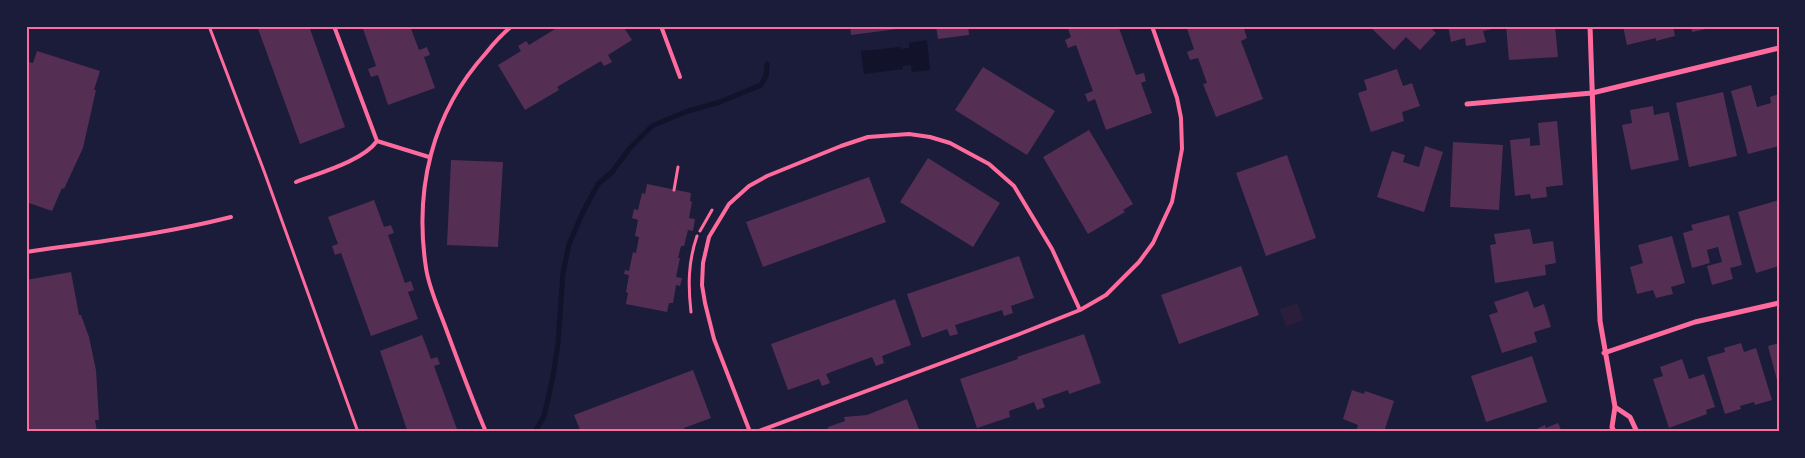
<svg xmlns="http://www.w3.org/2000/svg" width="1805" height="458" font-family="Rubik,sans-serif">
<rect width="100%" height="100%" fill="#1b1b3a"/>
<path fill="#2a1e3b" d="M1297,303L1304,320L1286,327L1280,309Z"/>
<path fill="#12122b" d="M927,40L930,70L912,72L911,65L903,66V69L864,74L861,51L901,47V49L909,48V43Z"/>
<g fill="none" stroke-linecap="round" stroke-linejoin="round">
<path stroke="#12122b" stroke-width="5" d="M535,432L544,416L553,377L558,343L563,273L569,244L583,212L598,184L612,172L630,148L652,126L685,112L720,102L761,85L766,76L767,64"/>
</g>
<path fill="#542f53" d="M257,26H309L345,127L300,144Z
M362,26H410L419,50L427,47L430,55L424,57L435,88L388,105L378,75L371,77L368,69L376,66Z
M560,26H623L632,40L608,55L612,62L604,66L601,61L557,87L559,90L525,110L498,65L521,51L518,46L526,41L529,45Z
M850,26H913V27L851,35Z
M936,26H968L969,35L938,39Z
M1067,26H1124L1119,28L1136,75L1144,73L1146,81L1141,83L1152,113L1106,130L1095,99L1088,102L1085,94L1093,91L1076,45L1068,48L1065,40L1071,37Z
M1186,26H1243L1247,38L1241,41L1263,99L1216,117L1203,84L1207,83L1198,58L1190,60L1187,52L1194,49Z
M1369,26H1429L1436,33L1420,50L1406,37L1394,50Z
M1448,26H1497V28L1483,31L1486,42L1466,46L1465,38L1451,42Z
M1506,26H1555L1558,57L1509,60Z
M1623,26H1673L1675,36L1656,41V38L1627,45Z
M1691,26H1715V27L1692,32Z
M37,51L100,71L94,90H96L83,148L64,189L62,188L52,211L26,202V69L29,62L33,63Z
M983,67L1055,111L1027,155L955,110Z
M1397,69L1403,86L1412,83L1420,106L1402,112L1404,121L1371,132L1358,93L1367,90L1364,80Z
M1751,85L1757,107L1771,103L1770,97L1779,94V146L1748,154L1731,91Z
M1723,92L1737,156L1689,167L1676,103Z
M1653,106L1654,115L1669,112L1679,160L1631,170L1622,125L1632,123L1630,110Z
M1557,121L1563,185L1546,187L1547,197L1531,199L1530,194L1515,196L1510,140L1530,138V146L1540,145L1538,123Z
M1089,130L1133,204L1123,210L1125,212L1088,234L1043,157Z
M1453,142L1503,145L1499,210L1450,207Z
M1425,146L1443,152L1424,212L1377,197L1392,151L1405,155L1403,162L1419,167Z
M1287,155L1316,238L1266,256L1236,173Z
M928,158L1000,203L973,247L900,202Z
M451,160L503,162L498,247L447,245Z
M869,177L886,222L763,267L746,222Z
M647,184L691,193L690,201L692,202L689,218L695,219L693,231L688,230L684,246H681L678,258H680L676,277L682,278L680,286L676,285L673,303H669L667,312L626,304L628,293L626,292L629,275L624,274L625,270L629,271L633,252L636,253L639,237L635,236L638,220L632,218L633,214L634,209L638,210L642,193L645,194Z
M374,200L384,227L391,225L394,233L388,235L405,283L411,281L414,290L408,292L418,319L371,336L341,253L335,255L332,246L338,244L328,217Z
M1779,200V266L1756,273L1738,212Z
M1729,215L1742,265L1730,268L1733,279L1712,285L1707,266L1722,262L1718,247L1707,250L1710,263L1692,268L1683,233L1693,230L1691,225Z
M1530,229L1533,244L1553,241L1556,263L1545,265L1546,275L1495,283L1490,245L1496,244L1494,234Z
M1672,236L1685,283L1671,287L1673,294L1656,298L1653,290L1637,294L1630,267L1643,263L1638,245Z
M1019,256L1034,298L1011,306L1013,313L1004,316L1002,310L955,325L958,334L950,336L947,329L922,338L907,294Z
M1241,266L1259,315L1179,344L1161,295Z
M71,272L79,315H81L89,337L96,370L99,420H95L97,432H27L26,280Z
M1528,291L1534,308L1544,304L1551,327L1534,332L1537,342L1502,353L1489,315L1498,312L1494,302Z
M895,299L911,345L882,356L884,363L876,366L872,357L826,374L830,383L822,386L819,379L788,390L771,344Z
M1084,334L1101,383L1069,394L1068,390L1042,399L1045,407L1037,410L1034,402L1009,411L1010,417L977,428L960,379L1018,359L1017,357Z
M422,335L431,359L437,357L440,364L434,366L458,432H404L407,430L380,351Z
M1741,343L1744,352L1756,348L1772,400L1755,405L1754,402L1740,406L1741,409L1725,414L1707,357L1725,352L1724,348Z
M1779,343V383L1778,384L1768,346Z
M1532,356L1547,402L1486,422L1471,376Z
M1682,359L1689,379L1704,374L1715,407L1706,410L1707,414L1669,428L1653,379L1663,376L1660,367Z
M693,370L711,418L684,428L686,432H581L574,415Z
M1352,390L1364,394L1365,391L1394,401L1384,432H1356L1358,425L1343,419Z
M907,399L920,432H828V427L845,421L844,417L867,415Z
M1558,423L1562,432H1531L1545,425L1546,428Z"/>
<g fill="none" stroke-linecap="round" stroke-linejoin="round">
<path stroke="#ff6b9d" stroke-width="3" d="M209,26L264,171L358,432
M674,190L678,167
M700,231L712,210
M691,312C688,286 688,262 697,236"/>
<path stroke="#ff6b9d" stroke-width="4" d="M661,26L680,77
M377,141L429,157
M296,182C319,173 363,161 377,141L334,26
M26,252C95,242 164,234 231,217
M486,432C471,397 458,361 445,326C438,307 429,288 426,268C414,189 432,113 486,53C494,43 502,34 512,26
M750,432L714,339L705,303L702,285L703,263L709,237L729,204L749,186L767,176L841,146L868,137L909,134L930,137L950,143L989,164L1014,186L1052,249L1080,310
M756,432L1017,335L1080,310L1106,295L1139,262L1153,243L1172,202L1182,149L1181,118L1177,98L1152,26"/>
<path stroke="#ff6b9d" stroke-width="5" d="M1590,26L1600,321L1615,407L1612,427L1614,432
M1467,104L1592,93L1779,48
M1604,353L1695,322L1779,303
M1615,407L1630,417L1637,432"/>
</g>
<rect width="1805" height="458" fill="none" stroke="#1b1b3a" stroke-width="55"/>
<rect x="28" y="28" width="1750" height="402" fill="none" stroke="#ff6b9d" stroke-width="2"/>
</svg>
